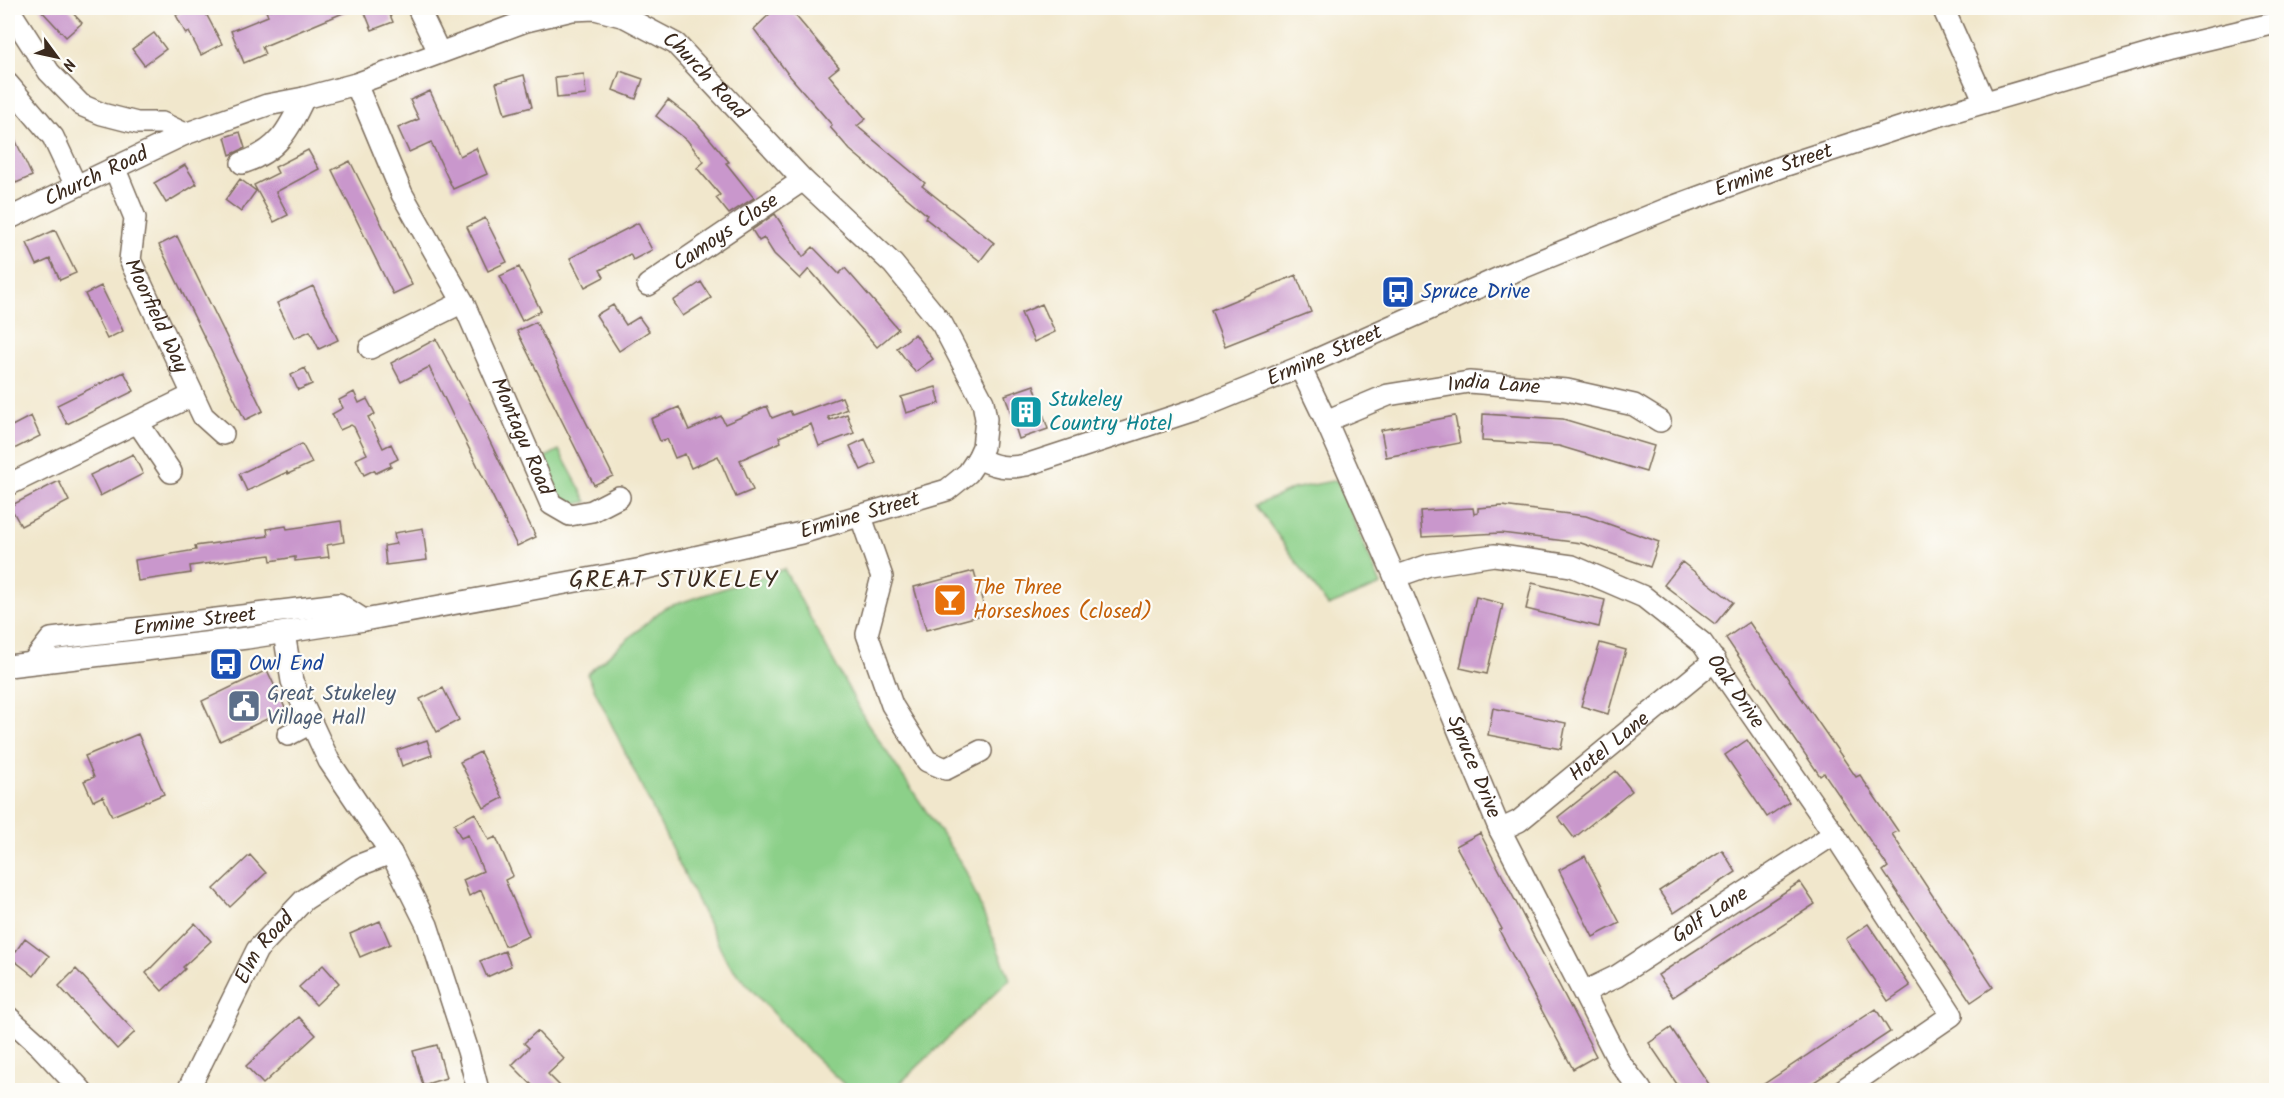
<svg xmlns="http://www.w3.org/2000/svg" width="2284" height="1098" font-family="Kalam,sans-serif">
<rect width="100%" height="100%" fill="#fdfcf7"/>
<filter id="ink" filterUnits="userSpaceOnUse"><feTurbulence type="fractalNoise" baseFrequency=".0167" numOctaves="2"/><feDisplacementMap in="SourceGraphic" scale="12" xChannelSelector="R" yChannelSelector="G"/><feConvolveMatrix kernelMatrix="1 2 1 2 8 2 1 2 1" color-interpolation-filters="sRGB"/></filter>
<filter id="wash" filterUnits="userSpaceOnUse"><feTurbulence type="fractalNoise" baseFrequency=".008" numOctaves="4" result="noise"/><feDisplacementMap in="SourceGraphic" scale="24" xChannelSelector="R" yChannelSelector="G"/><feGaussianBlur stdDeviation="1.35" result="paint"/><feColorMatrix in="noise" values="0 0 0 0 0 0 0 0 0 0 0 0 0 0 0 0 0 1.4 0 .05"/><feComposite in="paint" operator="in"/></filter>
<g filter="url(#wash)">
<rect width="100%" height="100%" fill="#f1e7cc"/>
<path fill="#8cd089" stroke="#647d54" stroke-width="1.5" d="M559,450L587,502L569,505L558,500L538,461Z
M1337,480L1381,585L1328,606L1256,505L1293,489Z
M784,569L866,721L965,869L1010,979L893,1090H850L794,1037L727,962L587,674L664,608Z"/>
<g id="blocks">
<path fill="#c997cc" d="M39,8H68L82,23L66,37Z
M191,8H203L222,44L201,55L189,32L186,34L176,15Z
M275,8H355L262,47L265,54L244,63L231,31L268,16L266,11Z
M363,8H387L393,22L372,30Z
M776,8H789L839,67L829,75L866,119L857,126L925,183L922,186L994,243L980,261L925,218L927,215L850,150L830,127L832,125L788,74L754,29Z
M154,33L166,49L144,65L132,49Z
M620,71L643,79L636,99L613,90Z
M584,74L586,95L557,98L555,77Z
M524,75L532,107L505,114L496,83Z
M430,91L460,156L476,148L487,174L453,189L431,142L409,152L398,128L419,119L410,100Z
M668,100L696,122L729,162L726,163L754,198L729,214L716,198L720,195L697,168L704,162L687,140L656,116Z
M8,124L32,176L16,183L8,166Z
M240,132L245,148L230,155L225,137Z
M308,150L319,169L276,192L288,215L274,222L254,185L278,173L275,167Z
M350,161L412,285L393,294L332,170Z
M185,165L197,184L166,203L154,183Z
M240,179L256,191L241,212L225,200Z
M775,214L803,257L813,247L839,274L845,268L898,329L877,347L809,269L800,279L774,254L764,238L759,241L752,230Z
M485,218L507,262L488,271L467,227Z
M638,223L652,250L633,260L630,254L600,270L604,277L585,287L570,258Z
M55,230L76,273L60,280L50,259L37,265L27,243Z
M177,236L263,411L245,420L159,245Z
M519,267L541,311L522,321L500,276Z
M1296,275L1311,312L1225,346L1211,310Z
M701,282L711,298L683,316L673,301Z
M101,286L123,331L107,339L85,294Z
M313,286L338,340L319,349L310,331L294,338L277,303Z
M1042,304L1055,332L1034,342L1021,313Z
M613,305L626,325L639,317L649,331L619,351L596,315Z
M536,322L613,476L594,485L517,331Z
M915,334L933,359L915,372L897,348Z
M436,339L480,421L536,537L517,546L429,367L401,382L391,363Z
M305,368L312,384L298,390L291,375Z
M124,372L134,391L67,424L57,405Z
M1034,385L1048,429L1019,439L1005,395Z
M936,387L940,403L906,413L901,397Z
M354,392L359,403L367,399L375,414L368,417L383,448L391,444L398,459L390,463L391,466L376,473L374,470L364,475L356,459L367,454L354,427L351,425L340,430L332,414L343,408L339,400Z
M842,397L847,409L828,417L830,420L847,414L854,433L819,446L811,424L779,437L781,442L740,460L753,490L736,497L718,456L691,468L685,454L675,458L667,439L660,441L651,419L679,407L689,430L721,416L725,424L767,406L772,418L790,411L792,415Z
M1483,414L1563,419L1654,446L1646,472L1559,446L1482,441Z
M31,416L40,436L8,452V428Z
M1455,416L1460,443L1386,457L1381,430Z
M865,439L876,463L861,470L850,446Z
M302,444L312,463L288,474L287,472L247,491L239,474Z
M133,454L143,474L100,496L90,475Z
M59,481L69,501L21,526L10,506Z
M1502,506L1586,516L1659,542L1650,567L1581,543L1501,533L1422,537L1420,511L1473,508L1474,514L1478,513V508Z
M341,521L344,542L327,545L329,557L295,561V557L271,561L270,555L190,566L191,573L138,581L135,560L196,550L195,546L268,536L267,529L286,526L287,529Z
M423,528L427,560L386,565L384,546L396,544L394,533Z
M1682,562L1733,602L1715,624L1664,585Z
M974,571L986,614L926,630L914,587Z
M1532,583L1605,600L1599,627L1526,609Z
M1476,597L1503,604L1487,674L1460,668Z
M1749,622L1856,777L1860,775L1898,831L1892,834L1993,987L1971,1002L1883,871L1888,867L1824,773L1820,776L1726,638Z
M1600,643L1626,650L1608,714L1581,706Z
M267,670L286,710L220,741L202,701Z
M443,688L459,720L437,732L420,699Z
M1493,708L1566,723L1561,749L1488,735Z
M138,734L164,794L112,816L103,796L93,801L84,781L94,777L85,756Z
M427,740L432,755L402,766L397,750Z
M1747,740L1789,802L1767,817L1725,755Z
M480,752L503,798L484,808L460,762Z
M1616,771L1632,791L1574,838L1558,817Z
M475,813L489,840L496,837L513,876L505,880L529,936L505,946L481,890L469,896L463,880L483,871L468,835L461,838L454,824Z
M1480,833L1596,1056L1573,1069L1499,930L1502,929L1456,846Z
M1722,850L1736,872L1674,913L1659,891Z
M250,855L266,873L230,907L214,889Z
M1585,856L1620,923L1593,937L1559,870Z
M1800,882L1815,904L1673,997L1658,975Z
M380,921L390,944L360,957L350,934Z
M195,923L211,941L183,967L185,969L162,991L146,973Z
M1868,924L1910,986L1888,1001L1846,939Z
M25,938L49,956L34,976L11,958Z
M505,951L511,966L487,977L480,961Z
M323,965L339,983L316,1005L299,987Z
M76,969L135,1032L117,1049L59,986Z
M1876,1009L1890,1032L1811,1084L1815,1090H1755Z
M299,1017L316,1035L263,1084L246,1066Z
M1671,1028L1713,1090H1681L1649,1043Z
M537,1031L564,1059L548,1074L564,1090H537L512,1065L529,1048L524,1043Z
M437,1045L446,1078L423,1085L413,1051Z"/>
</g>
</g>
<g filter="url(#ink)">
<use href="#blocks" fill-opacity="0" stroke="#7b6c5b" stroke-width="1.5"/>
<g fill="none" stroke-linecap="round" stroke-linejoin="round">
<g stroke="#7b6c5b" stroke-width="24">
<g id="minor">
<path d="M8,8L49,72L81,105L102,114L137,123H162L185,134"/>
<path d="M418,8L439,52"/>
<path d="M1943,8L1985,102"/>
<path d="M8,84L53,137L76,186"/>
<path id="s1" d="M356,84L402,194L463,302L551,504L570,515L592,511L619,497"/>
<path d="M242,163C278,151 288,131 304,98"/>
<path id="s2" d="M114,167L135,218L130,260L203,416L223,434"/>
<path id="s3" d="M8,219L185,134L267,105L304,98L356,84L526,21L572,10L595,9L625,17L676,44L803,180L893,264L942,324L983,402L986,419L983,447L978,458L968,473L947,490L801,533L642,569L364,620L247,638L8,666"/>
<path id="s4" d="M648,285L803,180"/>
<path d="M370,348L463,302"/>
<path id="s5" d="M1300,367L1326,421L1395,577L1500,830L1619,1062L1641,1090"/>
<path id="s6" d="M1326,421L1388,395L1469,382L1567,390L1634,405L1660,421"/>
<path d="M138,423L171,472"/>
<path id="s7" d="M978,458C995,467 1007,469 1026,465L1200,408L1300,367L1517,270L1669,208L1783,166L1921,121L2170,48L2276,23"/>
<path d="M8,485L193,395"/>
<path d="M861,517L882,577L867,634L892,705L927,761L946,769L981,751"/>
<path id="s8" d="M1395,577L1429,565L1494,555L1572,566L1644,597L1702,643L1834,834L1952,1015L1843,1090"/>
<path d="M284,633L292,681L329,761L391,853L427,925L468,1051L478,1090"/>
<path id="s9" d="M33,662L51,639L339,604L364,620"/>
<path d="M288,735L311,723"/>
<path id="s10" d="M1500,830L1519,821L1715,660"/>
<path id="s11" d="M1584,992L1617,976L1834,834"/>
<path d="M8,1017L40,1046L81,1090"/>
<path id="s12" d="M188,1090L257,950L304,900L357,866L391,853"/>
</g>
</g>
<use href="#minor" stroke="#fff" stroke-width="21"/>
</g>
</g>
<defs>
<g id="bus-square" transform="scale(1.725)"><rect x="-9" y="-9" width="18" height="18" rx="4" fill="#1a4fb4" stroke="#fdfcf7"/><path d="M-5-6H5V4H4V6H2V4H-2V6H-4V4H-5ZM-3.5-4V0h7V-4ZM-3.5 1.2v1.5H-2V1.2ZM2 1.2v1.5H3.5V1.2Z" fill="#fff"/></g>
<g id="building-square" transform="scale(1.725)"><rect x="-9" y="-9" width="18" height="18" rx="4" fill="#0f9aa8" stroke="#fdfcf7"/><path d="M-4-6H4V6H1V3H-1V6H-4ZM-2.5-4.3h1.7v1.8h-1.7ZM.8-4.3h1.7v1.8H.8ZM-2.5-1h1.7V.8h-1.7ZM.8-1h1.7V.8H.8Z" fill="#fff"/></g>
<g id="bar-square" transform="scale(1.725)"><rect x="-9" y="-9" width="18" height="18" rx="4" fill="#e8710a" stroke="#fdfcf7"/><path d="M-6-5H6L.8 .8V4.5H3.5V6h-7V4.5H-.8V.8Z" fill="#fff"/></g>
<g id="civic-square" transform="scale(1.725)"><rect x="-9" y="-9" width="18" height="18" rx="4" fill="#5c6f8a" stroke="#fdfcf7"/><path d="M-.6-6.5H3V-4.5H.6V-3L4-1V1h2V6H-6V1h2V-1L-.6-3ZM-1.2 2.5V6h2.4V2.5Z" fill="#fff"/></g>
</defs>
<g fill-rule="evenodd">
<use href="#bus-square" x="1398" y="292"/>
<use href="#building-square" x="1026" y="412"/>
<use href="#bar-square" x="950" y="600"/>
<use href="#bus-square" x="226" y="664"/>
<use href="#civic-square" x="244" y="706"/>
</g>
<g text-anchor="middle" dominant-baseline="central" stroke-width="4.5" stroke-linejoin="round" paint-order="stroke">
<g font-size="21" fill="#3b2a1e" stroke="#fdfcf7">
<text stroke="none"><textPath href="#s3" startOffset="758">Church Road</textPath></text>
<text stroke="none"><textPath href="#s7" startOffset="854">Ermine Street</textPath></text>
<text stroke="none"><textPath href="#s3" startOffset="98">Church Road</textPath></text>
<text stroke="none"><textPath href="#s4" startOffset="94">Camoys Close</textPath></text>
<text stroke="none"><textPath href="#s2" startOffset="159">Moorfield Way</textPath></text>
<text stroke="none"><textPath href="#s7" startOffset="368">Ermine Street</textPath></text>
<text stroke="none"><textPath href="#s6" startOffset="174">India Lane</textPath></text>
<text stroke="none"><textPath href="#s1" startOffset="390">Montagu Road</textPath></text>
<text transform="translate(860 516) rotate(-16)">Ermine Street</text>
<text stroke="none"><textPath href="#s9" startOffset="174">Ermine Street</textPath></text>
<text stroke="none"><textPath href="#s8" startOffset="392">Oak Drive</textPath></text>
<text stroke="none"><textPath href="#s10" startOffset="138">Hotel Lane</textPath></text>
<text stroke="none"><textPath href="#s5" startOffset="436">Spruce Drive</textPath></text>
<text stroke="none"><textPath href="#s11" startOffset="148">Golf Lane</textPath></text>
<text stroke="none"><textPath href="#s12" startOffset="162">Elm Road</textPath></text>
</g>
<g font-size="21" fill="#164399" stroke="#fdfcf7" text-anchor="start">
<text x="1421" y="292">Spruce Drive</text>
<text x="249" y="664">Owl End</text>
</g>
<g font-size="21" fill="#0d838f" stroke="#fdfcf7" text-anchor="start">
<text x="1049" y="400">Stukeley<tspan x="1049" dy="24">Country Hotel</tspan></text>
</g>
<g font-size="21" fill="#c56008" stroke="#fdfcf7" text-anchor="start">
<text x="973" y="588">The Three<tspan x="973" dy="24">Horseshoes (closed)</tspan></text>
</g>
<g font-size="21" fill="#4e5e75" stroke="#fdfcf7" text-anchor="start">
<text x="267" y="694">Great Stukeley<tspan x="267" dy="24">Village Hall</tspan></text>
</g>
<g font-size="24" letter-spacing="1.5" fill="#3b2a1e" stroke="#fdfcf7">
<text x="674" y="580">GREAT STUKELEY</text>
</g>
</g>
<rect width="2284" height="1098" fill="none" stroke="#fdfcf7" stroke-width="30"/>
<g transform="translate(57 57) rotate(123)" stroke="#fdfcf7" stroke-width="4.5" paint-order="stroke">
<path d="M0-4.5L10 22L0 15L-10 22Z" fill="#3b2a1e"/>
<text y="-9" font-size="16" font-weight="bold" text-anchor="middle" fill="#3b2a1e">N</text>
</g>
</svg>
